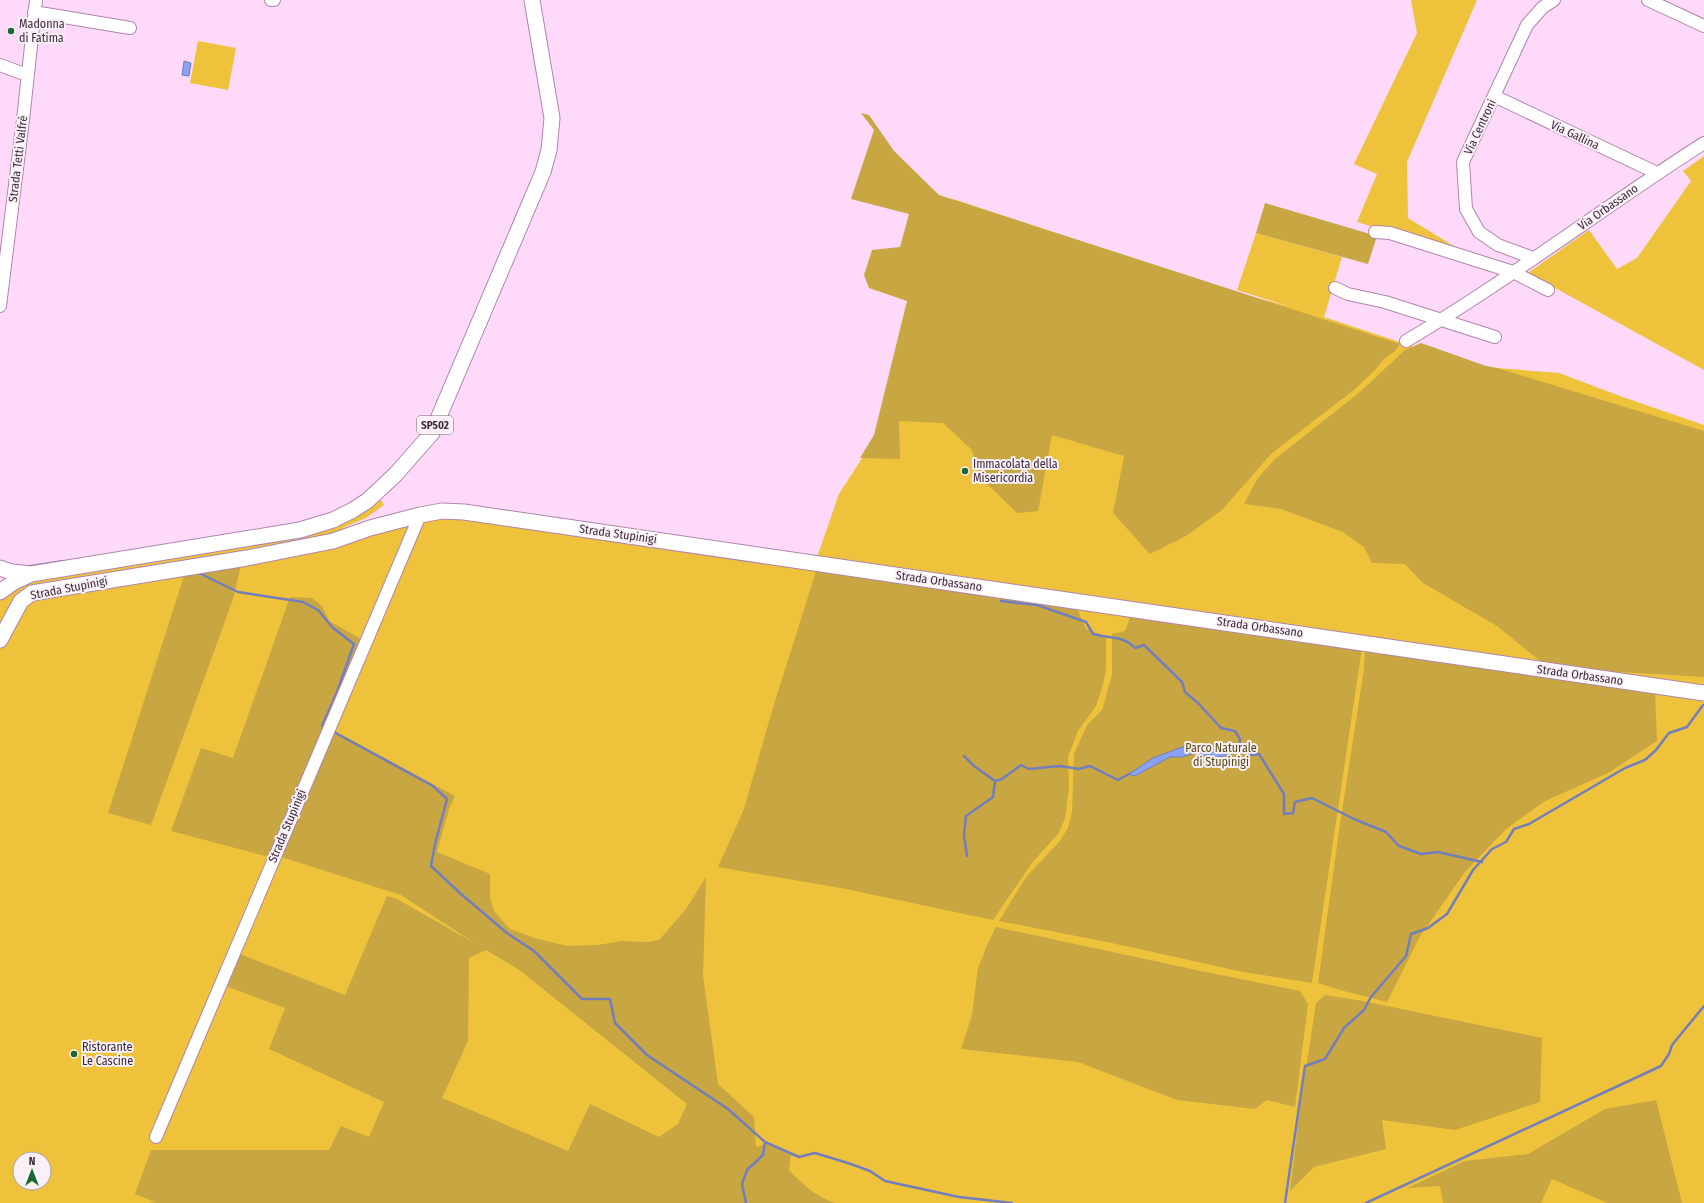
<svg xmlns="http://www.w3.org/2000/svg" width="1704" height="1203" font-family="'Fira Sans Condensed',sans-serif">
<rect width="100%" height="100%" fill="#fed9f9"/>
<path fill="#eec33b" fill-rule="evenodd" d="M1411,0H1477L1407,162L1408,218L1470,256L1357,222L1377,174L1354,164L1417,33Z
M198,41L236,48L228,90L190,83Z
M1704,156V370L1528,273L1589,230L1617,269L1637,258L1691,181L1683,171Z
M953,199L1238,293L1288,306L1237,290L1256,233L1342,257L1324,317L1463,363L1497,368L1559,373L1620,396L1704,425V1203H0V585L47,579L49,576L350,519L381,500L384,505L366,518L342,528L445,512L815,563L839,494L875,438L914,293ZM20,1159H44V1183H20Z"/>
<path fill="#c8a641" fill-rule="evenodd" d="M861,113L869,115L894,151L939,195L1400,344L1395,351L1383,360L1376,369L1355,389L1271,454L1222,510L1186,536L1150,554L1113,513L1124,456L1052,435L1038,511L1017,513L981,478L972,450L943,423L899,421L900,459L860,458L874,435L907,301L869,288L864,275L872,250L900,247L909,214L851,199L874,130Z
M1265,203L1377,236L1368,264L1256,233Z
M1421,343L1486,366L1497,368L1704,431V677L1603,671L1540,661L1497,626L1423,583L1405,564L1372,563L1364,547L1343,532L1281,509L1244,504L1257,479L1275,459L1360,392L1405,350Z
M241,565L233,599L151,825L108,813L185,573Z
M817,568L1076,606L1086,629L1102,635H1106V670L1103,685L1096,706L1078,731L1068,757L1069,787L1065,819L1058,834L1032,863L993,920L846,889L718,867L744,809L772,711Z
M290,597L312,598L322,606L329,621L363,640L269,857L171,831L201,748L233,758Z
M1131,615L1362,648L1312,983L1243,972L1107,942L999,921L1026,877L1059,842L1068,828L1072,812L1074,754L1087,725L1102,710L1112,675V634L1125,631Z
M1365,649L1655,692L1657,741L1608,773L1545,801L1506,829L1465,872L1419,938L1387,1002L1340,990L1318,983L1340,824L1364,669Z
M331,729L455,796L449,809L437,852L490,874V897L494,911L510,929L534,938L567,946L598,945L621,941L648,942L659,940L686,909L706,877L703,976L718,1084L754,1117L756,1147L766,1144L791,1155L789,1170C802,1184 817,1198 836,1203H148L155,1202L135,1194L151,1150H329L341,1126L369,1137L384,1102L269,1049L285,1008L226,986L240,954L345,995L387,896L397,899L476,944L401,895L278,856ZM486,950L518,969L687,1104L678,1124L659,1137L590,1104L568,1151L442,1098L468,1041L469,958Z
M996,927L1201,971L1300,991L1308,1004L1295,1107L1267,1100L1255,1109L1177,1100L1078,1062L961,1049L972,1015L978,968L988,943Z
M1325,995L1363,1001L1542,1038L1540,1102L1455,1130L1382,1120L1386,1149L1314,1167L1290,1191L1300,1108L1316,1003Z
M1656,1100L1682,1203H1607L1552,1179L1541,1203H1443L1440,1186L1407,1188L1465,1161L1528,1154L1605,1109Z"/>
<path fill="#88a2f5" stroke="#727ebd" d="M184,61L191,63L189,76L182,75Z
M1185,746C1201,750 1214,747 1229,755L1213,758L1195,753L1182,757H1170L1135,776L1129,774L1153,758Z"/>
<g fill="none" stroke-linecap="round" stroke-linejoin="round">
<path stroke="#727ebd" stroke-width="2.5" d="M25,567L64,561
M197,572L238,592L303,602L318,610L333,628L354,644L337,692L322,726
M1001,601L1037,605L1086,622L1093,634C1109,639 1123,635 1135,648L1144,645L1182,682L1185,692L1199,704L1221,728L1235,731L1240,739V749L1251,755L1259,754L1284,794V814L1293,813L1295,802L1312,798L1354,819L1386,832L1399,846L1421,854L1438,852L1482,862
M332,731L433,786L447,799L435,844L431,866L461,894L507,933L534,951L582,999H610L615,1023L647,1055L728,1109L765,1142L799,1157L815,1153L851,1164L870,1171L885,1181L959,1197L1012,1203
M1229,755L1240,749
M964,756L974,766L995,781L1002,779L1021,765L1029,769L1060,766L1079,769L1090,766L1118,780L1129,774
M967,856L964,836L966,816L993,797L995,781
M746,1203L742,1184L747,1170L763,1155L765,1142
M1285,1203L1305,1066L1325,1059L1344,1028L1364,1010L1371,997L1406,956L1411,934L1428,928L1447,914L1473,870L1492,849L1506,842L1514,829L1529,824L1625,768L1645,760L1656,750L1669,733L1687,727L1703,705
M1366,1203L1661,1066L1669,1054L1672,1045L1704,1006"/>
<g stroke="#b085ab" stroke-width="14">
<path id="minor" d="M271,0H274
M1648,0L1704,26
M34,12L130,28
M0,65L27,75
M1494,96L1657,173
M1375,232L1390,233L1513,272L1548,290
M1533,258L1498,245L1479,232L1466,209L1463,162L1527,25L1543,7L1554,0
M1335,288L1348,294L1385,302L1495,337
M0,306L23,120L36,0
M1406,341C1509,280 1604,207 1704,143
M156,1137L420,515"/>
</g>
<g stroke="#b085ab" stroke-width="17">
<path id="major" d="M0,568L12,572L31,574L300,530L333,520L353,510L367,501L395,475L432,433L543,172L549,150L552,118L532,0
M0,592L14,582L31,574
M0,640L21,601L32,593L247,558L333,541L370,528L420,515L442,511L464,512L1704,693"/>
</g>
<use href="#minor" stroke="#fff" stroke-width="12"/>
<use href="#major" stroke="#fff" stroke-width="15"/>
</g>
<g fill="#1b6633" stroke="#faf0f8" stroke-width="1.5">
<circle cx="11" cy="31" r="4"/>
<circle cx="965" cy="471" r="4"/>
<circle cx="74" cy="1054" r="4"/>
</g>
<g text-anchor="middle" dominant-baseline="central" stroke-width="4" stroke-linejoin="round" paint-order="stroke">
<rect fill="#faf0f8" stroke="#766674" stroke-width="1" x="417" y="416" width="36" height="18" rx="3"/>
<g font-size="11" font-weight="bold" fill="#3d2b3b">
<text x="435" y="425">SP502</text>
</g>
<g font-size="12" fill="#3d2b3b" stroke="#faf0f8" text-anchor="start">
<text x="19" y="24">Madonna<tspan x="19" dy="14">di Fatima</tspan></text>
<text x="973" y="464">Immacolata della<tspan x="973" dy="14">Misericordia</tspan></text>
<text x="82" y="1047">Ristorante<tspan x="82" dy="14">Le Cascine</tspan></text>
</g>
<g font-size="12" fill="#3d2b3b" stroke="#faf0f8">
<text transform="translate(1480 127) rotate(-65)">Via Centroni</text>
<text transform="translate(1575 135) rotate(25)">Via Gallina</text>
<text transform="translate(18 159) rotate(-83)">Strada Tetti Valfrè</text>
<text transform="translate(1608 207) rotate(-35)">Via Orbassano</text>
<text transform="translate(618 534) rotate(8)">Strada Stupinigi</text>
<text transform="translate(939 581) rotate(8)">Strada Orbassano</text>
<text transform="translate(69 588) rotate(-11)">Strada Stupinigi</text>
<text transform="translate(1260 627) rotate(8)">Strada Orbassano</text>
<text transform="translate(1580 675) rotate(8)">Strada Orbassano</text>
<text transform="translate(287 826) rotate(-67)">Strada Stupinigi</text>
</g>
<g font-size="12" fill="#5a4811" stroke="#faf0f8">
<text x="1221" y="748">Parco Naturale<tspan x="1221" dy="14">di Stupinigi</tspan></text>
</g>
</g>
<g transform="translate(32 1171)"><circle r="19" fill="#faf0f8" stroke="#aea1ac"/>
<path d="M0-3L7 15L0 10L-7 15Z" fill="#1b6633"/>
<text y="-6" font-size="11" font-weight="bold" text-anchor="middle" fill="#3d2b3b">N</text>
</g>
</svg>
